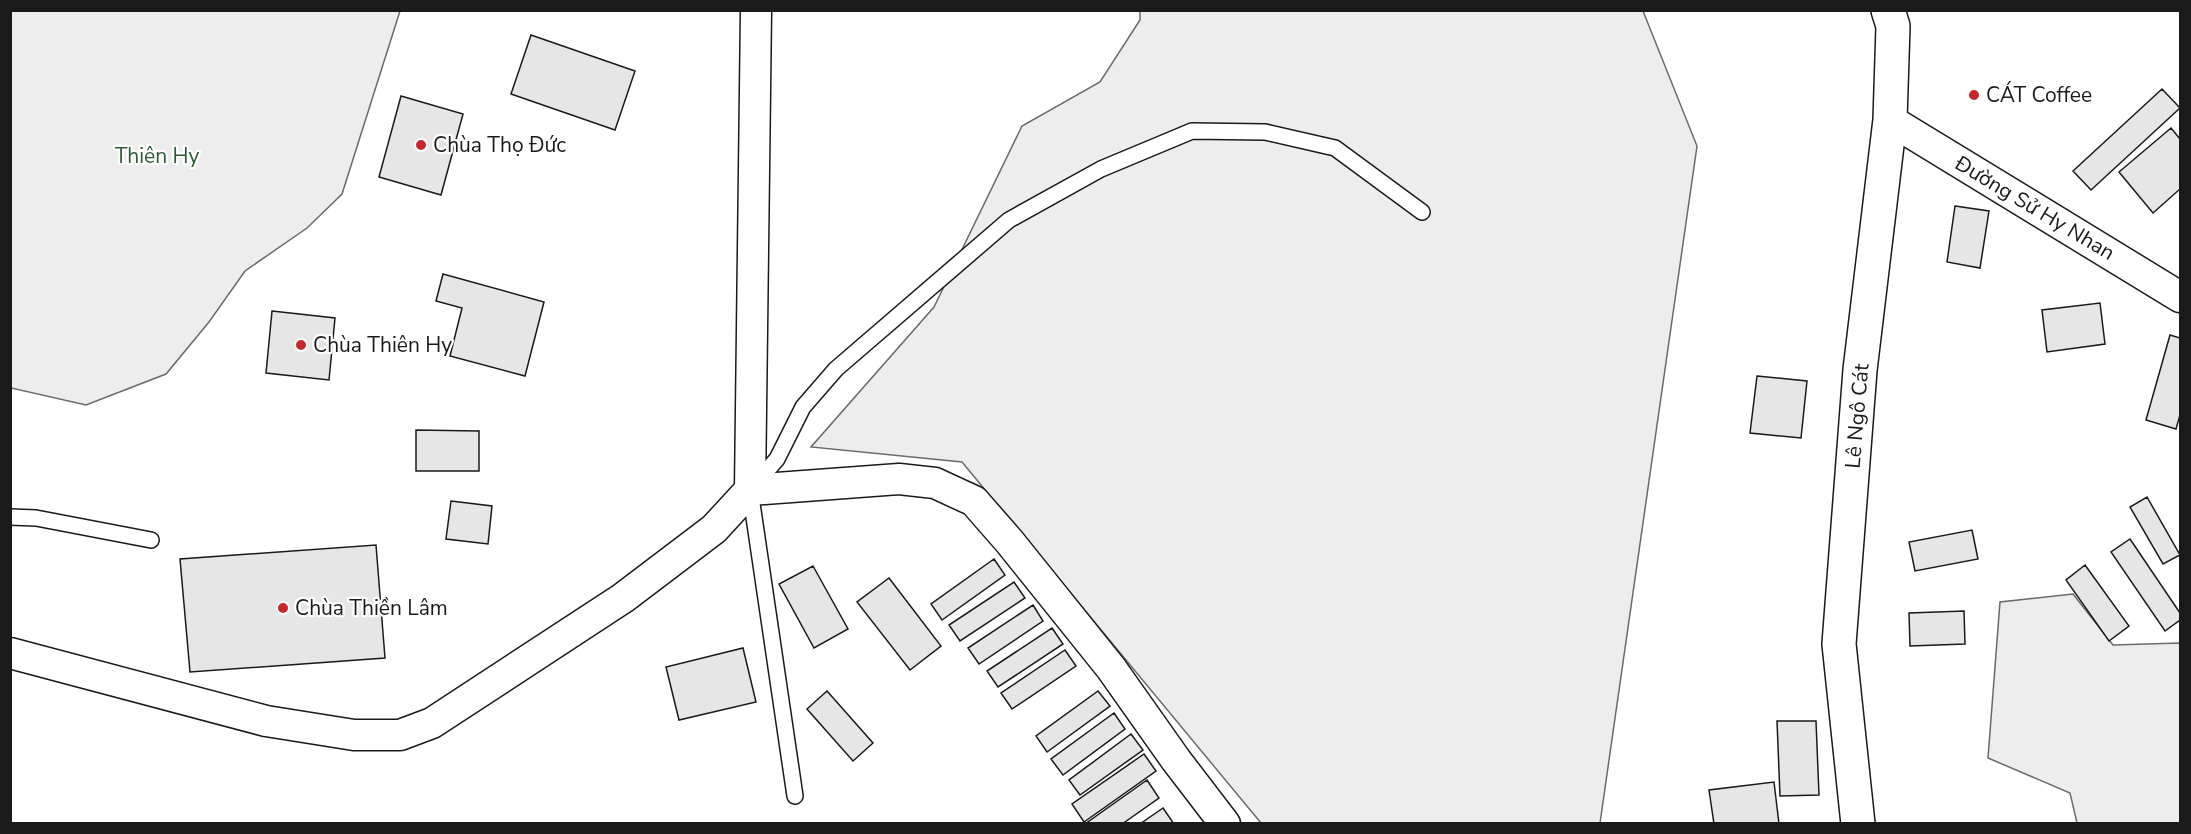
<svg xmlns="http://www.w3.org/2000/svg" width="2191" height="834" font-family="'Nunito Sans',sans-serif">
<rect width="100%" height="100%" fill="#fff"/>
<path fill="#ededed" stroke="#6a6a6a" stroke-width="1.5" d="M11,10L400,11L342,194L307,228L245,271L209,322L166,374L86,405L11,388Z
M1140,11H1643L1697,146L1600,823H1261L962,462L811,447L934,307L1022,126L1100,82L1140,20Z
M2073,594L2113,645L2180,643V823H2077L2070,793L1988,758L2000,602Z"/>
<path fill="#e6e6e6" stroke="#1a1a1a" stroke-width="1.5" d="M531,35L635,71L615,130L511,94Z
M2162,89L2180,108L2091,190L2073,171Z
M401,96L463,114L441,195L379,177Z
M2171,128L2180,139V189L2153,213L2119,172Z
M1955,206L1989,211L1980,268L1947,262Z
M443,274L544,302L525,376L450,356L462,308L436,301Z
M2100,303L2105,344L2047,352L2042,310Z
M272,311L335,318L329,380L266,373Z
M2170,335L2180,338V415L2176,429L2146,420Z
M1757,376L1807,381L1801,438L1750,433Z
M416,430L479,431V471H416Z
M2147,497L2180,555L2163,564L2130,507Z
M451,501L492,506L488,544L446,539Z
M1972,530L1978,559L1915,571L1909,542Z
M2130,539L2180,613V620L2165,631L2111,552Z
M376,545L385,658L190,672L180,559Z
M994,559L1005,575L942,620L931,604Z
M2085,565L2129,626L2109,641L2066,580Z
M813,566L848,629L814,648L779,584Z
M889,578L941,646L910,670L857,602Z
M1014,582L1025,598L960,641L949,625Z
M1033,605L1043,621L979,664L968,648Z
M1964,611L1965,644L1910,646L1909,613Z
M1052,628L1063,644L998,687L987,671Z
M743,648L756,702L679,720L666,667Z
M1065,650L1076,666L1012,709L1001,693Z
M827,691L873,743L853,761L807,709Z
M1098,691L1110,706L1047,752L1036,736Z
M1114,713L1125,729L1063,775L1051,759Z
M1777,721H1816L1819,795L1780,796Z
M1131,734L1143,750L1080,795L1069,780Z
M1144,754L1156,771L1084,822L1072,804Z
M1147,780L1159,798L1122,824H1085Z
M1774,782L1779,824H1714L1709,790Z
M1163,808L1174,824H1140Z"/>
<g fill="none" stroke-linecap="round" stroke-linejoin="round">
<g stroke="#1a1a1a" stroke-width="18">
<path id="lane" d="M10,517L36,518L151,540
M795,796L750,490L777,459L803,407L836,369L1009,220L1101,169L1192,131L1265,132L1335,148L1422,212"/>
</g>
<g stroke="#1a1a1a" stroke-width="33">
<path id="street" d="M1890,120L2180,297
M750,490L899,479L935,483L974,501L1009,541L1111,668L1176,760L1225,824
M10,653L266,721L354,735H400L432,723L623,598L714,529L750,490L756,10"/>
</g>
<g stroke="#1a1a1a" stroke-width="36">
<path id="secondary" d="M1858,824L1839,644L1860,370L1890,120L1893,26L1888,10"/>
</g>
<use href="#lane" stroke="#fff" stroke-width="15"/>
<use href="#street" stroke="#fff" stroke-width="30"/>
<use href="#secondary" stroke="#fff" stroke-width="33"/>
</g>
<g fill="#c62828" stroke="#fff" stroke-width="2">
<circle cx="1974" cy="95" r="6"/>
<circle cx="421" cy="145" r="6"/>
<circle cx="301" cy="345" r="6"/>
<circle cx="283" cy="608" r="6"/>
</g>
<g text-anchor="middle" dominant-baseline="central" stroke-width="4.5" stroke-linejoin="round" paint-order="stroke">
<g font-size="21" fill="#1a1a1a" stroke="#fff" text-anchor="start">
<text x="1986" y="95">CÁT Coffee</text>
<text x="433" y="145">Chùa Thọ Đức</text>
<text x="313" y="345">Chùa Thiên Hy</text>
<text x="295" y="608">Chùa Thiền Lâm</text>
</g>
<g font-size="21" fill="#2b5a34" stroke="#fff">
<text x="157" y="156">Thiên Hy</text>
</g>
<g font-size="21" fill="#1a1a1a" stroke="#fff">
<text transform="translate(2035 208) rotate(31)">Đường Sử Hy Nhan</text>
<text transform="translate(1857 416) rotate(-85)">Lê Ngô Cát</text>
</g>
</g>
<rect width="2191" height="834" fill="none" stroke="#1a1a1a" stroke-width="24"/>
</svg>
